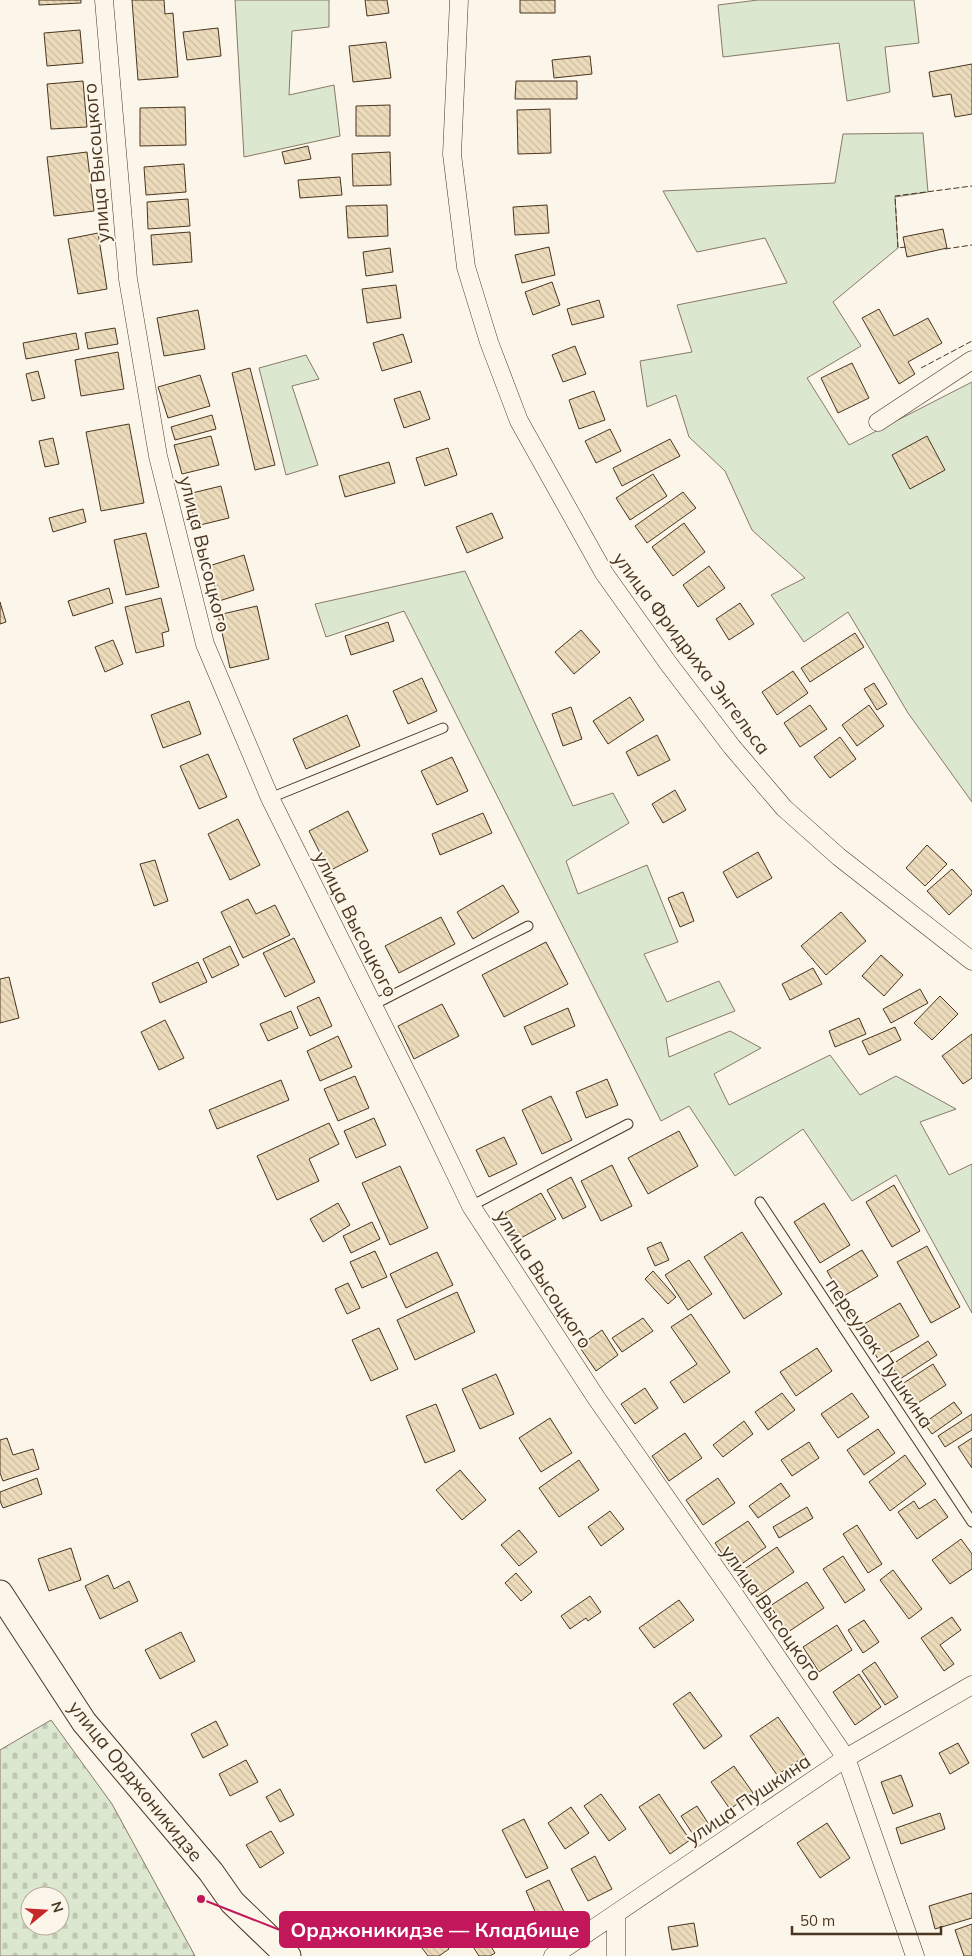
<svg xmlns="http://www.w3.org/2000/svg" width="972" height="1956" font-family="Mulish,sans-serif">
<defs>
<pattern id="cemetery-stones" width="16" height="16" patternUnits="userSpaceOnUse" patternTransform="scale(1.25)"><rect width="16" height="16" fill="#dce7d0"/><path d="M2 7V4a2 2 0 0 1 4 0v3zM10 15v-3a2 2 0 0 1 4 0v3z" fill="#bec7b2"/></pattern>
<pattern id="building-back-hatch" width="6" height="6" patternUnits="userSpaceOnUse" patternTransform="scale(1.25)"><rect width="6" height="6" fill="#ecdcbc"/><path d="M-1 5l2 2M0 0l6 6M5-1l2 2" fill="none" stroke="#ccbda1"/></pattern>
</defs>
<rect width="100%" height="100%" fill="#fbf6e9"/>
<path fill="url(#cemetery-stones)" stroke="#887966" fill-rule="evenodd" d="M51,1720L112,1804L195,1956H0V1750ZM30,1896H60V1926H30Z"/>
<path fill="#dce7d0" stroke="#887966" d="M235,0H329V27L292,31L289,95L334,85L340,136L244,157Z
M758,0H914L919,43L885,47L890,92L847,101L839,43L723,57L718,5Z
M923,133L928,192L895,197L898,248L833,302L861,346L807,378L849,445L972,382V802L908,713L848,612L804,642L771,595L805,578L752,530L725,471L689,437L676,395L647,407L640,361L692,352L677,305L787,283L765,238L697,252L663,191L835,183L843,134Z
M306,355L319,379L292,386L318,465L286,475L259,368Z
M465,571L573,806L613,793L629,823L566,861L578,894L647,865L678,942L644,954L667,1002L719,981L735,1011L666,1038L669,1057L730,1031L761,1048L714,1074L729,1105L830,1055L860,1095L896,1076L956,1109L920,1122L949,1175L972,1164V1313L896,1175L852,1201L803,1129L735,1176L689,1106L661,1121L404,611L326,637L315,604Z"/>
<path fill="url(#building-back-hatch)" stroke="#4a3520" d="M39,0H81V3L39,5Z
M132,0H164L165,14L173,13L178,77L138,80Z
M365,0H387L389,13L367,16Z
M520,0H555V13H520Z
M218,28L221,56L187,60L183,32Z
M80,30L83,63L47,66L44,33Z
M386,42L391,78L353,82L349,46Z
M590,56L592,74L554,78L552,60Z
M972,64V114L955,117L951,94L933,97L929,72Z
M83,81L87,127L51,129L47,84Z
M516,81H577V99H515Z
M390,105V136H356V106Z
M185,107L186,145L140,146V108Z
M550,109L551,153L518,154L517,110Z
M308,146L311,159L285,164L282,152Z
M87,152L94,211L54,216L47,157Z
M390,152L391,185L353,186L352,154Z
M184,164L186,192L146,195L144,167Z
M340,177L342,195L300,198L298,180Z
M188,199L190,226L148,229L147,202Z
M387,205L388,236L348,238L346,206Z
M547,205L549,233L515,235L513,207Z
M943,229L947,248L907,257L903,237Z
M190,232L192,262L153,265L151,235Z
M98,233L107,289L78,294L68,239Z
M549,247L555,275L522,283L515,255Z
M390,248L393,272L366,276L363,252Z
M552,282L560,305L533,315L525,292Z
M396,285L401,318L367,323L362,289Z
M599,300L604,317L572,325L567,309Z
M879,309L894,336L928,318L942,343L908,362L915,374L899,384L862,318Z
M198,310L205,349L164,356L157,318Z
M115,328L118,344L88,349L85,333Z
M76,333L79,349L26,359L23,343Z
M403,334L412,362L382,371L373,343Z
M575,346L586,374L563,382L552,355Z
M118,352L124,389L81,396L75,360Z
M852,363L869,398L838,413L821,378Z
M250,368L275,465L255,470L232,373Z
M38,371L45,398L32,401L26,374Z
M200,375L210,406L168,418L158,387Z
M420,391L430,419L404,428L394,399Z
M594,391L605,420L579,429L569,400Z
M212,415L216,429L175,440L171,427Z
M129,424L144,503L101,511L86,432Z
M610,429L621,451L596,463L585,441Z
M211,436L219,465L182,474L174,445Z
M927,436L945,470L910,489L892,455Z
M53,438L59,464L45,467L39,441Z
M670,439L680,456L622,486L613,468Z
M448,448L457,475L425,486L416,458Z
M389,462L395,483L345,497L339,476Z
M653,474L667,496L630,520L616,498Z
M221,486L229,518L196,526L188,494Z
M683,492L696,508L647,543L635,526Z
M83,509L86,522L53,532L49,518Z
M492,513L503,538L467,553L456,527Z
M684,523L705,552L673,576L652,547Z
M146,533L159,587L126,595L114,540Z
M244,555L254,590L219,601L209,566Z
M709,566L725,588L698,607L683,585Z
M109,588L113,603L73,616L68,601Z
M161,598L169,631L162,633L164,646L136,653L125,607Z
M0,602L6,622L0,624Z
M740,603L754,624L729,640L716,619Z
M257,606L269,659L230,668L218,615Z
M388,622L394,641L351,655L345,636Z
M581,630L600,652L574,674L555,652Z
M855,633L864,647L810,682L801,668Z
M113,640L123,664L105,672L95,647Z
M793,671L808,693L777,715L762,692Z
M422,678L437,711L408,724L393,691Z
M874,683L887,704L877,710L864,689Z
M630,697L644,720L608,744L593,721Z
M189,701L201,734L163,748L151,715Z
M810,705L827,729L800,747L784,723Z
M869,705L884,726L857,746L842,725Z
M571,707L582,739L563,746L552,714Z
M347,715L360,746L306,769L293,739Z
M657,735L670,760L638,776L626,752Z
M840,737L856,759L830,778L814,757Z
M208,754L227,797L199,809L180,766Z
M452,757L468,791L437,805L421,771Z
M675,790L686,810L663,823L652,804Z
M348,811L368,851L329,871L309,831Z
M483,813L492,833L440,855L432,834Z
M238,819L260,865L230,880L208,834Z
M927,845L947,864L925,886L906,868Z
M758,852L772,878L737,898L723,872Z
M155,860L168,901L154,906L140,864Z
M952,869L972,891V894L949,915L927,891Z
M503,885L519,912L473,939L457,912Z
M683,892L694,921L680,927L668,898Z
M248,899L256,914L275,905L290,935L243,958L221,912Z
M841,912L866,941L826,975L801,946Z
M441,917L455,944L399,973L385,946Z
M294,938L315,982L285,997L263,953Z
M546,942L568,984L504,1017L482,975Z
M230,946L239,965L212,978L203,959Z
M881,955L903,975L884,996L862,976Z
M198,962L207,982L160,1003L152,983Z
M813,968L822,984L790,1000L782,984Z
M9,977L19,1018L0,1023V979Z
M920,989L928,1003L891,1023L883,1009Z
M940,996L958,1014L932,1040L914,1023Z
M319,997L332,1026L310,1036L297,1007Z
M442,1004L459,1036L414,1059L398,1026Z
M568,1008L575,1026L532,1045L524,1027Z
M291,1011L298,1028L268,1041L260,1024Z
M859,1018L866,1034L835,1047L829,1031Z
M165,1020L184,1058L159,1070L141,1032Z
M895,1027L901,1040L869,1055L862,1041Z
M972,1034V1078L963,1084L942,1056Z
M338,1036L352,1067L320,1081L307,1051Z
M355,1076L369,1108L338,1121L324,1089Z
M607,1079L618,1105L586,1118L576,1092Z
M281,1080L289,1100L217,1129L209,1110Z
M551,1096L572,1140L542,1154L522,1110Z
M374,1118L386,1145L356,1158L344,1131Z
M329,1123L339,1144L309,1159L319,1181L277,1200L257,1156Z
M679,1131L698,1166L648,1194L628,1158Z
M504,1137L517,1164L489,1177L476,1150Z
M612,1165L632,1206L601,1221L581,1181Z
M400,1166L428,1228L390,1245L362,1183Z
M571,1177L586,1207L563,1219L547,1190Z
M894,1185L920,1231L892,1247L866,1202Z
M541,1193L556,1219L519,1239L505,1213Z
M338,1203L350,1225L323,1242L310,1219Z
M824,1203L850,1245L820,1263L794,1222Z
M372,1222L380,1239L351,1253L343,1236Z
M742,1232L782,1294L744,1319L704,1257Z
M661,1242L669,1260L655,1266L647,1248Z
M927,1246L960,1307L931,1323L897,1262Z
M862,1250L878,1276L842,1297L827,1271Z
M375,1251L387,1277L362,1288L350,1262Z
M437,1252L453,1285L406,1308L390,1274Z
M689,1260L712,1294L688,1310L665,1275Z
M653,1271L676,1297L668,1304L645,1279Z
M348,1283L360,1308L347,1314L335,1289Z
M457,1292L475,1332L415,1360L397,1320Z
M900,1303L919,1336L878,1359L859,1327Z
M691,1314L730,1372L684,1403L670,1382L697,1364L671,1327Z
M643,1318L653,1331L622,1352L612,1338Z
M379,1328L398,1369L371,1381L352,1340Z
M602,1330L618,1355L596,1371L579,1346Z
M928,1341L937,1355L900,1379L891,1365Z
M817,1348L832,1371L796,1396L780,1372Z
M933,1364L946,1385L913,1406L899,1386Z
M496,1374L514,1414L480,1429L462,1389Z
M645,1388L658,1408L635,1424L621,1404Z
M782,1393L795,1410L768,1430L755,1412Z
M852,1393L869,1417L838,1438L821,1414Z
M954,1402L962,1413L932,1434L924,1423Z
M436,1404L455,1451L425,1463L406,1416Z
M972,1414V1430L945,1447L938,1436Z
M550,1418L572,1453L541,1472L519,1438Z
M744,1421L753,1434L723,1457L713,1445Z
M878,1429L895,1453L864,1475L847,1450Z
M685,1433L702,1458L669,1481L652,1456Z
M7,1438L13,1455L33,1449L39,1469L3,1481L0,1473V1440Z
M972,1438V1468L958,1447Z
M809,1442L819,1458L792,1476L781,1460Z
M905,1455L926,1484L890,1511L869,1482Z
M579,1460L599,1490L559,1517L539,1488Z
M460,1470L486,1500L462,1520L436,1490Z
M37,1478L42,1494L3,1508L0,1501V1492Z
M718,1478L735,1503L703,1525L686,1500Z
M781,1483L790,1496L758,1518L749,1506Z
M935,1499L948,1517L917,1539L898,1512L914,1501L919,1509Z
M807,1507L813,1518L779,1538L773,1527Z
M610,1511L624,1529L601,1546L588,1527Z
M748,1521L766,1547L733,1570L715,1543Z
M857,1525L882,1564L868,1573L843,1534Z
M519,1530L537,1552L519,1566L501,1545Z
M961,1539L972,1554V1569L950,1584L932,1560Z
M777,1547L794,1572L757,1597L740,1572Z
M71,1548L81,1580L49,1591L38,1559Z
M843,1556L865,1590L845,1603L823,1569Z
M893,1570L922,1609L909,1619L880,1580Z
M516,1573L532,1592L521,1601L505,1583Z
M108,1575L114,1589L129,1581L138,1601L100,1619L85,1586Z
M807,1582L824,1608L788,1632L770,1606Z
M590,1596L601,1612L588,1621L586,1618L570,1629L561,1616Z
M679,1600L694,1620L654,1648L639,1628Z
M952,1617L961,1630L940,1645L954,1664L944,1671L921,1638Z
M864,1620L879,1642L863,1653L848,1630Z
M837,1625L852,1650L819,1672L803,1647Z
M181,1632L195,1661L160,1679L145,1650Z
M875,1662L898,1697L885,1705L862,1671Z
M859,1674L881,1707L855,1725L833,1692Z
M690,1692L722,1736L704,1749L673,1704Z
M778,1717L805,1756L777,1775L750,1736Z
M216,1721L228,1745L203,1758L191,1734Z
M958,1743L969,1763L950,1774L939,1753Z
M246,1760L258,1782L230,1796L219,1774Z
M734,1766L753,1793L730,1809L711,1782Z
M901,1775L913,1806L893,1814L881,1782Z
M280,1789L294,1815L280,1822L266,1797Z
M601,1794L626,1829L609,1841L584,1806Z
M659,1794L690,1840L670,1854L639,1807Z
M697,1806L710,1826L694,1836L681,1816Z
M571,1807L589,1833L565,1849L548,1823Z
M940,1813L945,1829L901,1844L896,1828Z
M524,1819L548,1868L526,1878L502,1830Z
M827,1823L850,1858L820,1878L797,1843Z
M271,1831L284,1853L260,1868L246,1845Z
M595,1856L612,1889L588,1901L571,1869Z
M549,1880L565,1914L541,1925L526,1891Z
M972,1893V1918L935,1929L929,1906Z
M424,1916L449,1949L439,1956H428L407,1928Z
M694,1923L698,1946L672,1950L668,1927Z
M972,1924V1956H964L955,1930Z
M479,1928L495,1953L490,1956H479L466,1936Z"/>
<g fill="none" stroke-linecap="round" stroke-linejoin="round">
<g stroke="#4a3520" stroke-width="11">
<path id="service" d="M270,798L443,728
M373,1005L528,926
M760,1202L972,1522
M471,1206L628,1124"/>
</g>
<g stroke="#4a3520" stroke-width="19">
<path id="minor" d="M104,0L128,279L158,456L205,644L270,798L424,1108L471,1206L597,1399L738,1600L846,1758L915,1956
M459,0L452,154L466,267L489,342L519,421L604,573L668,663L732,747L784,808L839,857L972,961
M878,422L972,360
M616,1914V1956
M553,1956L846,1758L972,1685"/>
</g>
<g stroke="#4a3520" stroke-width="27">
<path id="secondary" d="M0,1593L84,1722L211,1872L232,1902L288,1956"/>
</g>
<use href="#service" stroke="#fbf6e9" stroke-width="9"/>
<use href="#minor" stroke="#fbf6e9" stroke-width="18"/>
<use href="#secondary" stroke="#fbf6e9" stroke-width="25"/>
<path stroke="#4a3520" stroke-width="1" stroke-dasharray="6 2.5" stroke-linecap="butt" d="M905,248V247L898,248L895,196L972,186
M945,249L972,245
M921,368L972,341"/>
</g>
<g text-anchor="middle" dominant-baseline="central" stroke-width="4" stroke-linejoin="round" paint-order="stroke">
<g font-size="19" fill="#4a3520" stroke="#fbf6e9">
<text transform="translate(96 163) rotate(-95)">улица Высоцкого</text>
<text transform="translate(205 554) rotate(76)">улица Высоцкого</text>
<text transform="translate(692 653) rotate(53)">улица Фридриха Энгельса</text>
<text transform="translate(356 924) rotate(63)">улица Высоцкого</text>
<text transform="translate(544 1279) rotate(57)">улица Высоцкого</text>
<text transform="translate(880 1353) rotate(56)">переулок Пушкина</text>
<text transform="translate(772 1613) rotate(55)">улица Высоцкого</text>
<text transform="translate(136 1781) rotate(51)">улица Орджоникидзе</text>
<text transform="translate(748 1799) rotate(-34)">улица Пушкина</text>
</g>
</g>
<path fill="none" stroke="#c2185b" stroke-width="2" d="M201 1899L280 1930"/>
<circle fill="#c2185b" stroke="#fbf6e9" stroke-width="2" cx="201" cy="1899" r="5"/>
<rect fill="#c2185b" stroke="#c2185b" stroke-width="2" x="280" y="1912" width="309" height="35" rx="5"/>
<g font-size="20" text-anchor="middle" font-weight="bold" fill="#fff">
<text x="435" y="1937">Орджоникидзе — Кладбище</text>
</g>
<g transform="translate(45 1911) rotate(72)"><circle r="24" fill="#fbf6e9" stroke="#b4a999"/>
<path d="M0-4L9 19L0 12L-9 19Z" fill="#c62828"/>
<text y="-8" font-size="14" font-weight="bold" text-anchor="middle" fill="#4a3520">N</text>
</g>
<path d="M792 1926v8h149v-8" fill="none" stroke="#4a3520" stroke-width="2.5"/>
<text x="800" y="1926" font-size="15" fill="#4a3520" stroke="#fbf6e9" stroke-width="4" paint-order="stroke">50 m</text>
</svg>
